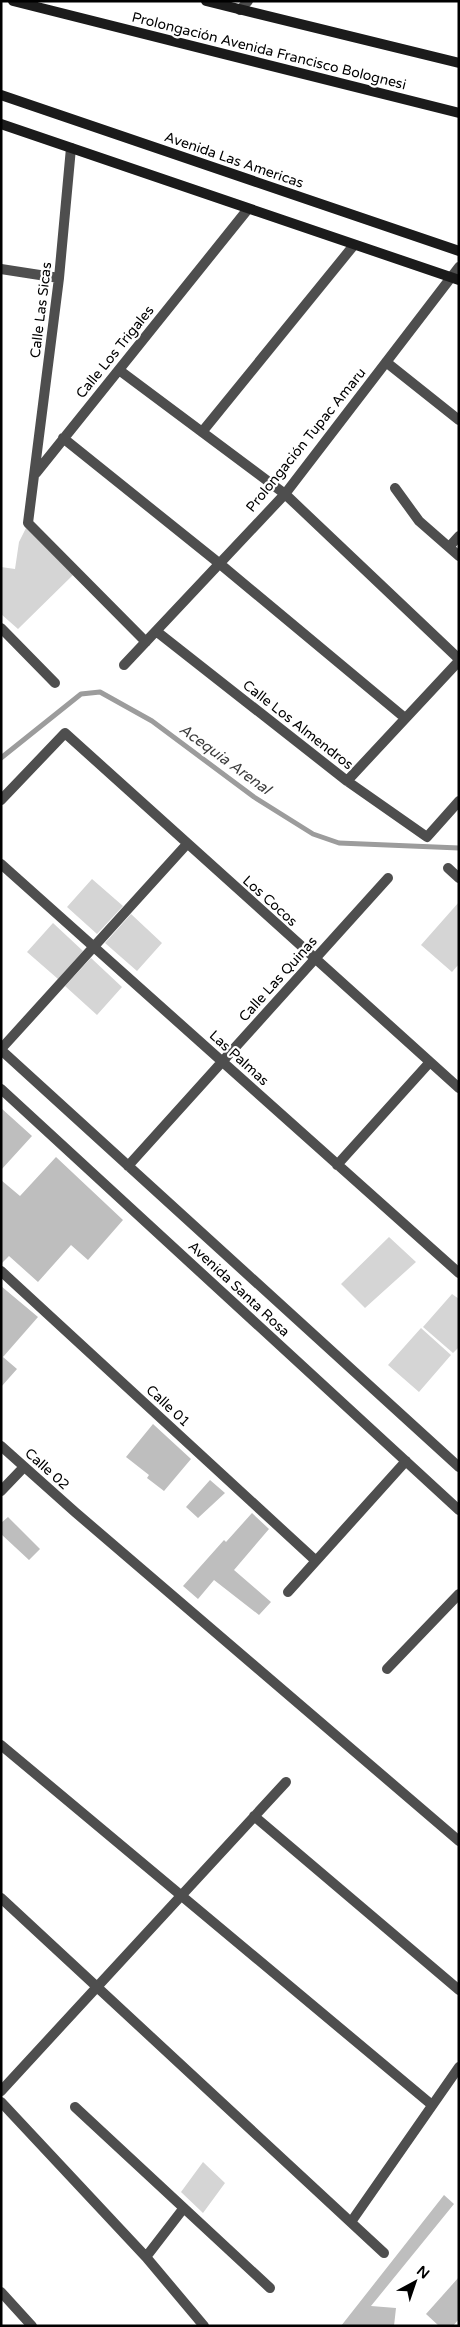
<svg xmlns="http://www.w3.org/2000/svg" width="460" height="2327" font-family="'Varela Round',sans-serif">
<rect width="100%" height="100%" fill="#fff"/>
<path fill="#d5d5d5" d="M26,528L73,575L18,629L1,614V567L15,569L19,542Z
M92,879L123,906L97,934L67,907Z
M459,902V964L452,972L421,945Z
M131,914L162,943L137,971L105,943Z
M53,923L83,951L58,979L27,952Z
M91,958L122,987L97,1015L65,986Z
M389,1237L416,1262L365,1308L341,1284Z
M452,1294L459,1299V1347L453,1353L423,1327Z
M421,1328L451,1355L419,1392L388,1365Z
M203,2162L225,2183L203,2213L181,2192Z"/>
<g fill="none" stroke-linecap="round" stroke-linejoin="round">
<path stroke="#9c9c9c" stroke-width="5" d="M1,758L81,694L100,692L152,721L254,797L313,834L339,843L459,848"/>
</g>
<path fill="#bebebe" d="M1,1108L32,1136L1,1170Z
M56,1157L123,1220L88,1260L71,1245L38,1282L9,1256L1,1264V1180L20,1196Z
M1,1286L38,1317L3,1357L17,1369L1,1387Z
M153,1424L191,1459L164,1491L147,1478L149,1475L126,1457Z
M210,1480L225,1493L198,1518L186,1507Z
M252,1513L269,1529L234,1570L271,1602L259,1615L214,1580L198,1599L183,1586L224,1540L226,1542Z
M8,1517L40,1549L29,1560L1,1534V1523Z
M444,2195L454,2204L371,2306L396,2308L394,2326H341Z
M459,2277V2319L453,2326H439L426,2314Z"/>
<g fill="none" stroke-linecap="round" stroke-linejoin="round">
<path stroke="#4e4e4e" stroke-width="10" d="M240,10L248,1
M71,148L59,278L28,523L146,642
M1,269L59,278
M386,362L459,420
M119,370L285,494L459,659
M202,432L354,245
M63,438L220,564L405,718
M36,473L248,209
M395,488L419,521L459,556
M449,547L459,536
M1,628L55,683
M156,631L347,781L427,837L459,801
M124,665L285,494L459,267
M347,781L459,661
M1,800L65,733L459,1088
M1,864L459,1273
M448,868L459,878
M1,1049L187,844
M1,1050L459,1467
M1,1089L459,1510
M337,1165L430,1062
M128,1166L388,878
M1,1271L315,1560
M1,1446L75,1512L459,1841
M1,1491L24,1467
M288,1592L406,1461
M387,1669L459,1594
M1,1745L432,2105
M254,1816L459,1990
M1,1898L384,2253
M1,2091L286,1782
M1,2102L146,2257L204,2326
M75,2107L270,2288
M351,2222L459,2067
M146,2257L183,2209
M1,2292L32,2326"/>
<path stroke="#1b1b1b" stroke-width="10" d="M13,1L459,113
M206,1L459,63
M1,95L459,251
M1,124L459,280"/>
</g>
<g text-anchor="middle" dominant-baseline="central" stroke-width="4.5" stroke-linejoin="round" paint-order="stroke">
<g font-size="14" fill="#000" stroke="#fff">
<text transform="translate(269 51) rotate(14)">Prolongación Avenida Francisco Bolognesi</text>
<text transform="translate(234 160) rotate(19)">Avenida Las Americas</text>
<text transform="translate(41 310) rotate(-83)">Calle Las Sicas</text>
<text transform="translate(115 352) rotate(-51)">Calle Los Trigales</text>
<text transform="translate(306 440) rotate(-51)">Prolongación Tupac Amaru</text>
<text transform="translate(298 725) rotate(38)">Calle Los Almendros</text>
<text transform="translate(270 901) rotate(42)">Los Cocos</text>
<text transform="translate(278 979) rotate(-48)">Calle Las Quinas</text>
<text transform="translate(239 1058) rotate(42)">Las Palmas</text>
<text transform="translate(239 1289) rotate(43)">Avenida Santa Rosa</text>
<text transform="translate(168 1406) rotate(43)">Calle 01</text>
<text transform="translate(47 1469) rotate(42)">Calle 02</text>
</g>
<g font-size="15" font-style="italic" fill="#3d3d3d" stroke="#fff">
<text transform="translate(225 759) rotate(36)">Acequia Arenal</text>
</g>
</g>
<rect width="460" height="2327" fill="none" stroke="#000000" stroke-width="5"/>
<g transform="translate(415 2282) rotate(40)" stroke="#ffffff" stroke-width="4" paint-order="stroke">
<path d="M0-4L9 19L0 12L-9 19Z" fill="#000000"/>
<text y="-8" font-size="14" font-weight="bold" text-anchor="middle" fill="#000000">N</text>
</g>
</svg>
